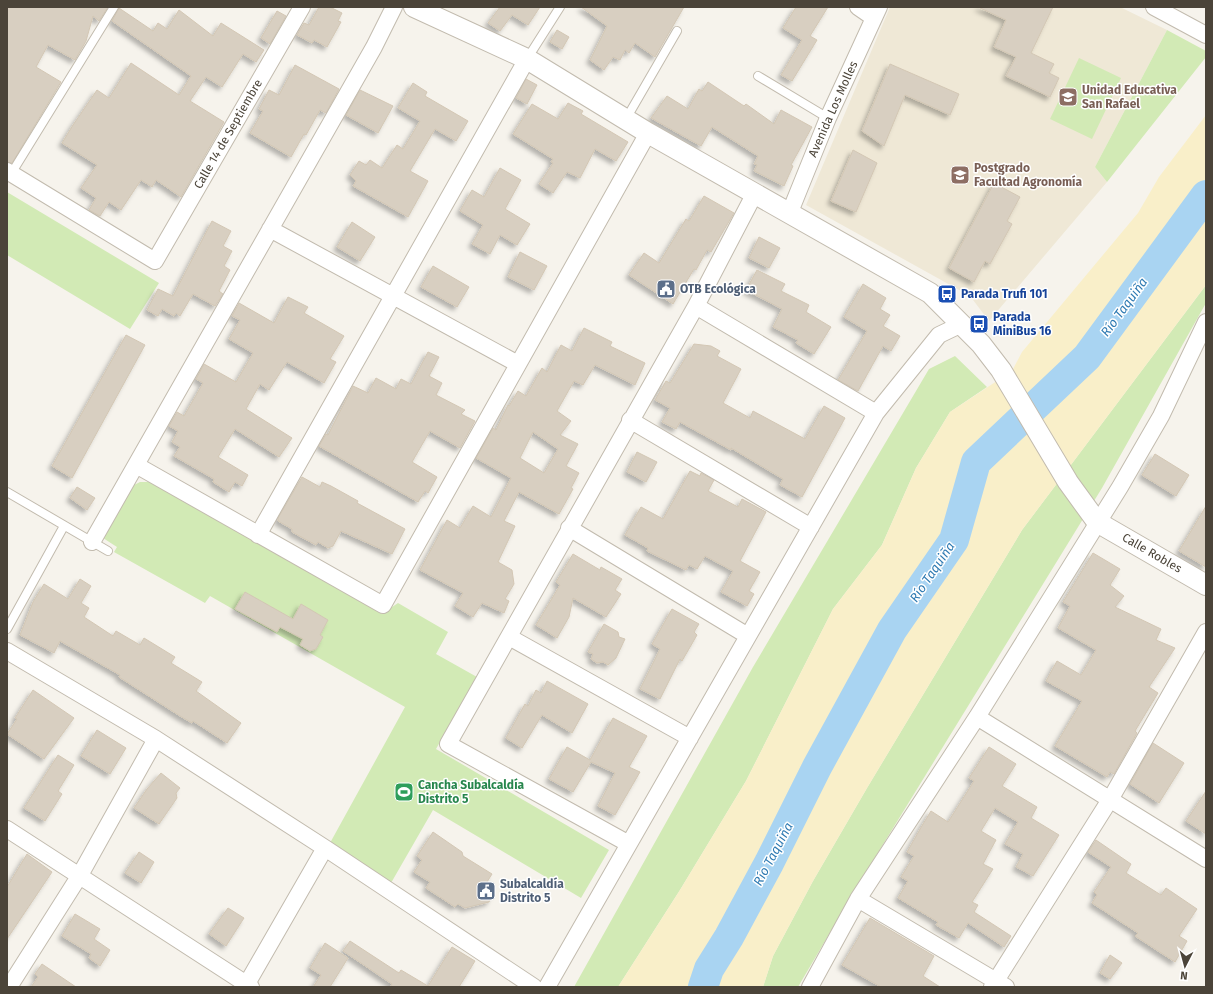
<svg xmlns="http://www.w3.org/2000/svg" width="1213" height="994" font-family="'Fira Sans',sans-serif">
<defs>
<filter id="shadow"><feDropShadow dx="-3.5" dy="3.5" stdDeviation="2" flood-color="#0004"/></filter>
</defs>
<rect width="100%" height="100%" fill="#f6f3ec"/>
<path fill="#efe8d6" d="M890,7H1120L1167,30L1095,167L1107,182L989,321L970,296L806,205Z"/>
<path fill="#d2eab5" d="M1167,30L1206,51V57L1107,182L1095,167Z
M1079,58L1121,78L1092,139L1050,119Z
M7,192L159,283L130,329L7,255Z
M1206,285V303L1102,488L855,890L798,987H763L773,956L813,881L867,788L1022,530Z
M955,356L987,387L950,412L916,468L882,545L833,609L746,781L680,890L618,987H574L753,667L929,369Z
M140,482H149L382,614L398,603L448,632L436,654L477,677L436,749L609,850L581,898L433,810L391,883L330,843L405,707L210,596L205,603L114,552L117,547L103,538L134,485Z"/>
<path fill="#f9efc9" d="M1206,115V285L1022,530L867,788L813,881L773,956L763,987H618L680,890L746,781L833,609L882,545L916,468L950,412L1012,371L1022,352L1138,213L1159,177Z"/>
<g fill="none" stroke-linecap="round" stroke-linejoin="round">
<path stroke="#a9d4f2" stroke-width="30" d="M703,987L709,969L729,937L769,863L817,767L892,630L954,540L976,462L1087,357L1206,195"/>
</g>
<path fill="#d8cfc1" stroke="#d3c7b4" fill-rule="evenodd" filter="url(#shadow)" d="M7,7H108L99,21L93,16L86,41L75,60L48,45L36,67L61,82L12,163L7,162Z
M319,7H330L342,13L338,21L341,22L327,47L314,40L312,43L297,35L304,23L309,25Z
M500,7H540L528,25L512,15L500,31L488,23Z
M581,7H684L655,57L635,43L629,53L625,50L620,60L613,57L604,70L590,60L607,26Z
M796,7H828L810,36L817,40L792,81L781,75L802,40L783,28Z
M978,7H1053L1031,53L1054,64L1049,73L1059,78L1050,97L1006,76L1016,57L994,47L1006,20Z
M119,8L153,31L158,23L167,29L179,10L213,36L221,23L264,50L256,62L243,54L222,87L206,77L190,101L224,122L181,197L156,180L152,187L141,180L121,210L109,202L100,216L89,210L96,198L81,188L97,165L62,143L73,125L97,90L109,98L131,63L179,95L191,76L112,21Z
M277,11L286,16L270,44L261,38Z
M557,30L569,37L562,49L550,42Z
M890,64L959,94L950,115L905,95L884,146L862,131Z
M295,65L339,89L326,113L320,110L306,135L304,134L291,157L250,133L263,111L259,109L269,90L279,95Z
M526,79L537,85L527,104L516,98Z
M708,82L744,106L746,104L774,124L781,110L812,127L791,165L793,166L784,186L754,171L757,165L754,164L758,156L712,127L701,146L651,118L667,96L688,109L699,89L702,91Z
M413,83L427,92L425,96L468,121L456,141L435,129L410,171L428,181L408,217L353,186L356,181L350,175L359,161L366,165L370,160L382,168L397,145L403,149L420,121L398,108Z
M360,90L393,106L378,133L346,115Z
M568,103L583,111L581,114L628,142L616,161L595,149L580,178L567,172L553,193L539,184L553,163L551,162L553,159L513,134L532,104L558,119Z
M853,150L877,163L856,212L831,201Z
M500,168L521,180L505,209L530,224L517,245L500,235L490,254L472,244L483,225L460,211L472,190L484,197Z
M994,183L1020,197L1007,221L1012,224L990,264L985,261L974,282L949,268Z
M704,196L734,213L711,252L707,250L696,270L694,269L673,304L629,275L644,253L659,263L686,219L689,221Z
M212,221L231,231L223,246L232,251L224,266L230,270L219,291L223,294L215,306L193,294L180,316L176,313L174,316L162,309L158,316L147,310L158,289L173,296Z
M352,222L375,237L360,261L337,247Z
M759,237L780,248L769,268L749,258Z
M520,252L547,266L534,290L508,277Z
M433,266L469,287L457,307L421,287Z
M757,270L785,284L781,291L809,305L806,312L831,327L814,354L796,343L798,340L773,327L782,309L746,290Z
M863,284L886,298L880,309L890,315L883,326L900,336L891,351L883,346L858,391L838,380L867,331L844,317Z
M288,297L308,307L304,313L344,336L330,359L336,362L324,383L287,362L269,390L260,384L246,409L292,438L279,457L235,429L218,457L248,475L242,486L235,482L229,492L213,482L214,479L174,456L180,447L172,442L178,431L169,426L177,412L184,416L203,383L196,379L204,364L236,382L253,353L229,339L240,320L232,316L239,303L274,323Z
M584,328L612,342L610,346L645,363L635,385L595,365L583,385L574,381L557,411L571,421L560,435L578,444L566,466L579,473L571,488L573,489L559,514L519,492L504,521L515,526L498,562L512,570L514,584L505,599L509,601L504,613L482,603L473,617L455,606L463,593L420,570L447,520L460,528L473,506L491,517L511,478L476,458L493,428L496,430L508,405L509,406L518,391L526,396L542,368L547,372L561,345L572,351ZM533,432L558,449L544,473L520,458Z
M126,335L145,345L72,478L52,466Z
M694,344L711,346L720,351L717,356L741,369L723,403L750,418L753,411L805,439L824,406L845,418L802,497L780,485L783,479L731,448V450L680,422L676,429L662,422L670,408L655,400L666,381L670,383Z
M428,352L439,357L429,376L442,383L436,395L465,410L461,414L475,421L460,448L430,431L412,462L437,477L428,493L425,491L418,502L319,446L326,434L328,435L353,386L368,393L376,378L396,389L401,379L411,384Z
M637,452L657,462L646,482L627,472Z
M1155,454L1189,475L1176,496L1142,475Z
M690,471L700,476L701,473L714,480L708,491L738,507L742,499L766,512L740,561L760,572L749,591L754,594L747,606L721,592L733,571L705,556L697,569L689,565L686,570L647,551L648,548L625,535L641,507L663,519Z
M302,477L320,487L322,482L331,486L358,501L357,503L405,529L392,554L341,531L333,546L328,548L318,542L316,545L292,532V529L278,521V518Z
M77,487L95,498L87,510L70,498Z
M1206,506V567L1179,551Z
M1093,553L1120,569L1110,585L1124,596L1115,607L1161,629L1156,640L1175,648L1149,687L1158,693L1135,731L1137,733L1114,774L1110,772L1107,777L1055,746L1082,701L1046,681L1057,661L1081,675L1096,650L1058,628L1070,606L1063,602Z
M573,554L600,570L601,567L622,579L615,590L621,594L606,617L573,598L569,617L557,638L536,625L560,585L556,582Z
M80,579L91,586L81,603L89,608L84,617L113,636L116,631L140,645L144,638L175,657L171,663L202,682L196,691L241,723L227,743L193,721L192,723L180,716L119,677L120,675L60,641L54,653L20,635L33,602L44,584L68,599Z
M245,592L293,619L301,604L328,620L320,635L323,637L316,649L310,651L300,645L303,639L280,627L277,632L235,609Z
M672,609L699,624L694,632L697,635L682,661L680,659L660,699L640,689L660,649L652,644Z
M604,624L618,632L619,637L625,639L616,658L608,665L603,662L597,663L591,659L593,654L588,652Z
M547,681L588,704L572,733L542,715L522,748L506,738L525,704L528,706L536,690L541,693Z
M33,690L74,718L44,759L7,734L17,719L15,718Z
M613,718L647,736L629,767L640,772L615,815L598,806L615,773L591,762L573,792L549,779L567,747L590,760Z
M97,730L126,748L110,774L81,756Z
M1153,743L1184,763L1159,803L1130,784Z
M989,747L1016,764L1002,786L1037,807L1031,818L1059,835L1033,876L1016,867L1023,854L1005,844L1018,822L995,808L981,831L996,840L983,864L993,869L972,902L978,905L974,912L1011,936L1004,947L968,923L959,938L936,925L938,922L898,898L908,881L901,877L914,856L907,852L923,824L931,811L948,822L974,781L969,778Z
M58,755L74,765L58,791L62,794L45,821L24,808Z
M161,773L180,788L176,793L177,798L159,824L134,808L147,789Z
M1206,791V834L1186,821Z
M433,832L462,852L463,856L492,874L487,882L490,892L493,894L489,902L465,908L458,904L455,907L426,888L430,882L414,872L422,860L417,856Z
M1096,840L1131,864L1126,873L1161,895L1166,888L1197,909L1179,936L1187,941L1175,962L1135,936L1138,933L1092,903L1097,895L1094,892L1111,867L1088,852Z
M139,852L154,862L141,883L125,873Z
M27,854L52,872L7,939V887Z
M228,908L244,918L226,946L209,934Z
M75,914L100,929L94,939L110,950L100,966L89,958L91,954L62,936Z
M870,918L934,956L923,976L940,987H881L842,965Z
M350,941L399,973L401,970L428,986L452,947L475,961L459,987H390L392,984L343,951Z
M325,943L348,958L330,987H313L321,975L310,968Z
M1110,955L1122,963L1110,979L1100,973Z
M42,964L76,987H31L38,977L35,974Z"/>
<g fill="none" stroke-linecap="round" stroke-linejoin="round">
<g stroke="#c2bbae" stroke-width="10">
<path id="service" d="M527,59L560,7
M758,76L828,118
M626,119L677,31
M11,174L114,7
M7,492L108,551
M7,629L64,526"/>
</g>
<g stroke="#c2bbae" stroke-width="18">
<path id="minor" d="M858,7L874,18
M1154,7L1206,35
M7,171L155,261L302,7
M790,212L828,118L879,7
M270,229L518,364
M696,306L876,413
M630,420L811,527
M136,465L383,605L648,133
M569,528L748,636
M258,535L527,59
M92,542L374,47L394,7
M509,637L690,738
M7,651L156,739L325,848L534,987
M977,717L1206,859
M7,829L251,987
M629,844L448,744L696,306L755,193
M858,899L1006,987
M9,987L80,875L156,739
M245,987L325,848
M547,987L876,413L939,335L962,324
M810,987L858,899L977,717L1120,487L1161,416L1206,322
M992,987L1111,798L1206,632"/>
</g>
<g stroke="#c2bbae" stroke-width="22">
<path id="tertiary" d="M414,7L527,59L648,133L930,293L981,344L1001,370L1068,482L1097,522L1206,585"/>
</g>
<use href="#service" stroke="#fff" stroke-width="8"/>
<use href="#minor" stroke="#fff" stroke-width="16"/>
<use href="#tertiary" stroke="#fff" stroke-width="20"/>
</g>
<defs>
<g id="school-square" transform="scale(1)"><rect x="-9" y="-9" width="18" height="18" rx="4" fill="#8d6e63" stroke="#fff"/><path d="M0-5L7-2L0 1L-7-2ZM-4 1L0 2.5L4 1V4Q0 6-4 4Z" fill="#fff"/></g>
<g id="university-square" transform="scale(1)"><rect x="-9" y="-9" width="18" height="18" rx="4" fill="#8d6e63" stroke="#fff"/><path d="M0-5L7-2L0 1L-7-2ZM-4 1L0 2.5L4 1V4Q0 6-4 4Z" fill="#fff"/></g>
<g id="civic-square" transform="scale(1)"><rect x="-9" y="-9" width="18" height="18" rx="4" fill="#5c6f8a" stroke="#fff"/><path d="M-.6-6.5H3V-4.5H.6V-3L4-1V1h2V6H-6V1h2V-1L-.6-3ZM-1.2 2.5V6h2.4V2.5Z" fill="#fff"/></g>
<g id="bus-square" transform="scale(1)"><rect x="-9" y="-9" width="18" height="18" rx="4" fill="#1a4fb4" stroke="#fff"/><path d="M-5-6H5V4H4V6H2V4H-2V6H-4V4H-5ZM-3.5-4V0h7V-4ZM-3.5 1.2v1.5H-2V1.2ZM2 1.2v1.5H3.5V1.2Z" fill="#fff"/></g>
<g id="stadium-square" transform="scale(1)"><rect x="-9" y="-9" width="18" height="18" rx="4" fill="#2e9e5b" stroke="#fff"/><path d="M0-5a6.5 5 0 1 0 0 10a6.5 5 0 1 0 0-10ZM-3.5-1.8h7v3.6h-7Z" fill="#fff"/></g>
</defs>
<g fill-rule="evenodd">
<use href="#school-square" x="1068" y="97"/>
<use href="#university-square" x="960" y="175"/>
<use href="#civic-square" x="666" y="289"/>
<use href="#bus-square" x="947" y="294"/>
<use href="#bus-square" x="979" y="324"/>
<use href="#stadium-square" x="404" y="792"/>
<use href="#civic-square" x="486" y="891"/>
</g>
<g text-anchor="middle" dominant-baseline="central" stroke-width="3" stroke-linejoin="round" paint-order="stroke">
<g font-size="12" font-weight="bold" fill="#785e54" stroke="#fff" text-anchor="start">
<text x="1082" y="90">Unidad Educativa<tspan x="1082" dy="14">San Rafael</tspan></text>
<text x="974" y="168">Postgrado<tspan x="974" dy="14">Facultad Agronomía</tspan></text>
</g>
<g font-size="12" fill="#4b4439" stroke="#fff">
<text transform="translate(833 109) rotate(-66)">Avenida Los Molles</text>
<text transform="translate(228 134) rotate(-60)">Calle 14 de Septiembre</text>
<text transform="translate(1152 553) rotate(30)">Calle Robles</text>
</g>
<g font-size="12" font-weight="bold" fill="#4e5e75" stroke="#fff" text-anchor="start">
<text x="680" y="289">OTB Ecológica</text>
<text x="500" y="884">Subalcaldía<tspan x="500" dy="14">Distrito 5</tspan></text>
</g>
<g font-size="12" font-weight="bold" fill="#164399" stroke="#fff" text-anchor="start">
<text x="961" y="294">Parada Trufi 101</text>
<text x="993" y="317">Parada<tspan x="993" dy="14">MiniBus 16</tspan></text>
</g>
<g font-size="12" font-weight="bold" fill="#27864d" stroke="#fff" text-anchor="start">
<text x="418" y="785">Cancha Subalcaldía<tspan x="418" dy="14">Distrito 5</tspan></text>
</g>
<g font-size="13" font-style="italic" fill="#2e7ab2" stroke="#fff">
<text transform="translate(1124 307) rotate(-54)">Río Taquiña</text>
<text transform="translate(932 572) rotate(-56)">Río Taquiña</text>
<text transform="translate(773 854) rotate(-62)">Río Taquiña</text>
</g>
</g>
<rect width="1213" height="994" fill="none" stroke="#4b4439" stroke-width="16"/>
<g transform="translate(1185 966) rotate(186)" stroke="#ffffff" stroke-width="3" paint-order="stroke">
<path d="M0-3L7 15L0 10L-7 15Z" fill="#4b4439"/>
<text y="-6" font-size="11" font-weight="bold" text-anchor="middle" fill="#4b4439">N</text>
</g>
</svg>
